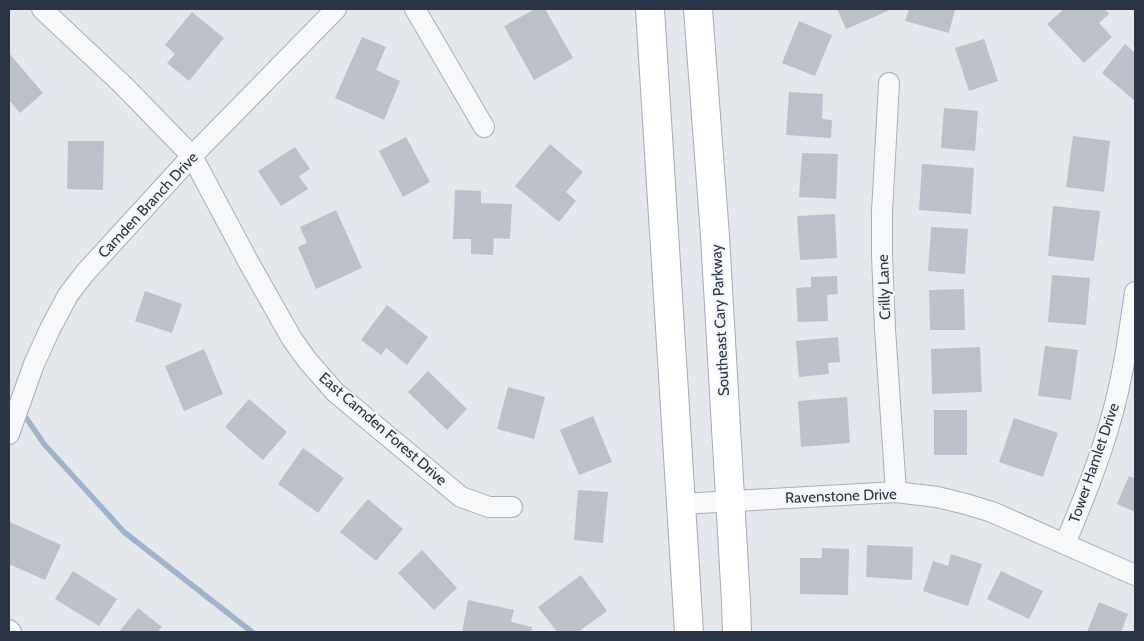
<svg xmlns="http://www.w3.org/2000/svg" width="1144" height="641" font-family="Cabin,sans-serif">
<rect width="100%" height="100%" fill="#e4e7ec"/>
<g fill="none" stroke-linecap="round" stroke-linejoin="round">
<path stroke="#9fb4cc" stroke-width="5.5" d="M27,419L44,444L124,532L252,632"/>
</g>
<path fill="#bbc0ca" d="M535,9H545L573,58L534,80L504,26Z
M837,9H887L888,11L846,29Z
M909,9H955L949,33L905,21Z
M1064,9H1105L1109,14L1099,23L1112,37L1084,63L1047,24Z
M192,12L224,38L189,81L167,63L175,54L165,45Z
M799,21L832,35L815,76L782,63Z
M362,37L386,47L376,70L400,81L384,120L335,98Z
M984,39L998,81L969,91L955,48Z
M1125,44L1135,53V101L1102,73Z
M9,53L43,93L20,113L9,100Z
M789,92L823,94L822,119L832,120L831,138L786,135Z
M944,108L978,111L975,151L941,148Z
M1073,136L1110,141L1104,192L1066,187Z
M406,137L430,182L403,197L379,151Z
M68,141H104L103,190L67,189Z
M550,144L583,172L566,192L576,201L559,222L515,186Z
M295,147L310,169L299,176L308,189L281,206L258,171Z
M802,153L838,154L836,199L799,197Z
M922,164L974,168L971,214L919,210Z
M455,190L481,191V203L512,204L510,239L494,238L493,255L471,254V239H453Z
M1053,206L1100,211L1094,261L1048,256Z
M336,210L362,268L316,289L298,247L307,243L300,227Z
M835,214L837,258L800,260L797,216Z
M931,227L968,229L965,274L928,271Z
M1052,275L1090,278L1086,325L1048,322Z
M837,276L838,294L827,295L828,321L798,322L796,288L811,287V277Z
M964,289L965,330H930L929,290Z
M145,291L182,304L172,333L135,321Z
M387,305L428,337L407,365L386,348L381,355L361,340Z
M838,337L840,362L828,363L829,374L799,377L796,341Z
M1045,346L1078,350L1071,400L1038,396Z
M980,347L982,392L932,394L931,349Z
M204,349L223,394L184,411L165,366Z
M428,371L467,409L447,430L408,392Z
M508,387L545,397L534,439L497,429Z
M847,397L850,443L801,447L798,401Z
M249,399L287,432L263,460L225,427Z
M934,410H967V455H934Z
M593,416L612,462L579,475L560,430Z
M1014,418L1058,433L1043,477L999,462Z
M303,448L344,478L318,513L278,484Z
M1129,476L1135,479V512L1117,504Z
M578,490L608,492L603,543L574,540Z
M368,499L403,529L376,561L340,532Z
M10,522L61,545L45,580L9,564V524Z
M867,545L913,547L912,580L866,577Z
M822,548L849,549L848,595L800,594V558H822Z
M422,550L457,588L434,610L398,573Z
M951,554L982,564L968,606L923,591L933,561L948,566Z
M73,571L117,599L99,626L55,599Z
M1001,571L1043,591L1029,619L987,599Z
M581,575L607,611L578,632H557L538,607Z
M468,600L514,610L511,622L532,627L531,632H462Z
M1099,602L1128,614L1121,632H1087Z
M138,608L162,627L158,631L160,632H119Z"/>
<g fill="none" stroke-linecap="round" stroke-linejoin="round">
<g stroke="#a9aeb7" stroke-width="22">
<path id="street" d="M42,9L123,85L192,156L249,263L292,339L307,360L335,392L461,497L489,507H512
M415,9L484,127
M889,83L882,212V255L885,329L896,492
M9,434L34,364L50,329L68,295L85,273L192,156L336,9
M681,504L896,492L937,497L966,504L992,512L1135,575
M1065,544C1082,503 1099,462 1111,419C1123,377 1129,334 1135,292
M9,630L11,632"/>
</g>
<g stroke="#a3abb8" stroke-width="30">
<path id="primary" d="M650,9L689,632
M698,9L715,236L736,602L737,632"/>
</g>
<use href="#street" stroke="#f7f8fa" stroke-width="20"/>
<use href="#primary" stroke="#fff" stroke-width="28"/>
</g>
<g text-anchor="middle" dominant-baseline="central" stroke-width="4.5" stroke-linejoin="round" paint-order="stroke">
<g font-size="15" fill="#2b3445" stroke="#f4f6f9">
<text transform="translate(148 205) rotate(-47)">Camden Branch Drive</text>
<text transform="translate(884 287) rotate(-92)">Crilly Lane</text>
<text transform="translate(720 320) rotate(-93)">Southeast Cary Parkway</text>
<text transform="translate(383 429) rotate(41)">East Camden Forest Drive</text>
<text transform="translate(1094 463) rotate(-71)">Tower Hamlet Drive</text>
<text transform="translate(841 496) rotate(-2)">Ravenstone Drive</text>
</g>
</g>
<rect width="1144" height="641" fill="none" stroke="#2b3445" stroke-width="20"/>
</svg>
